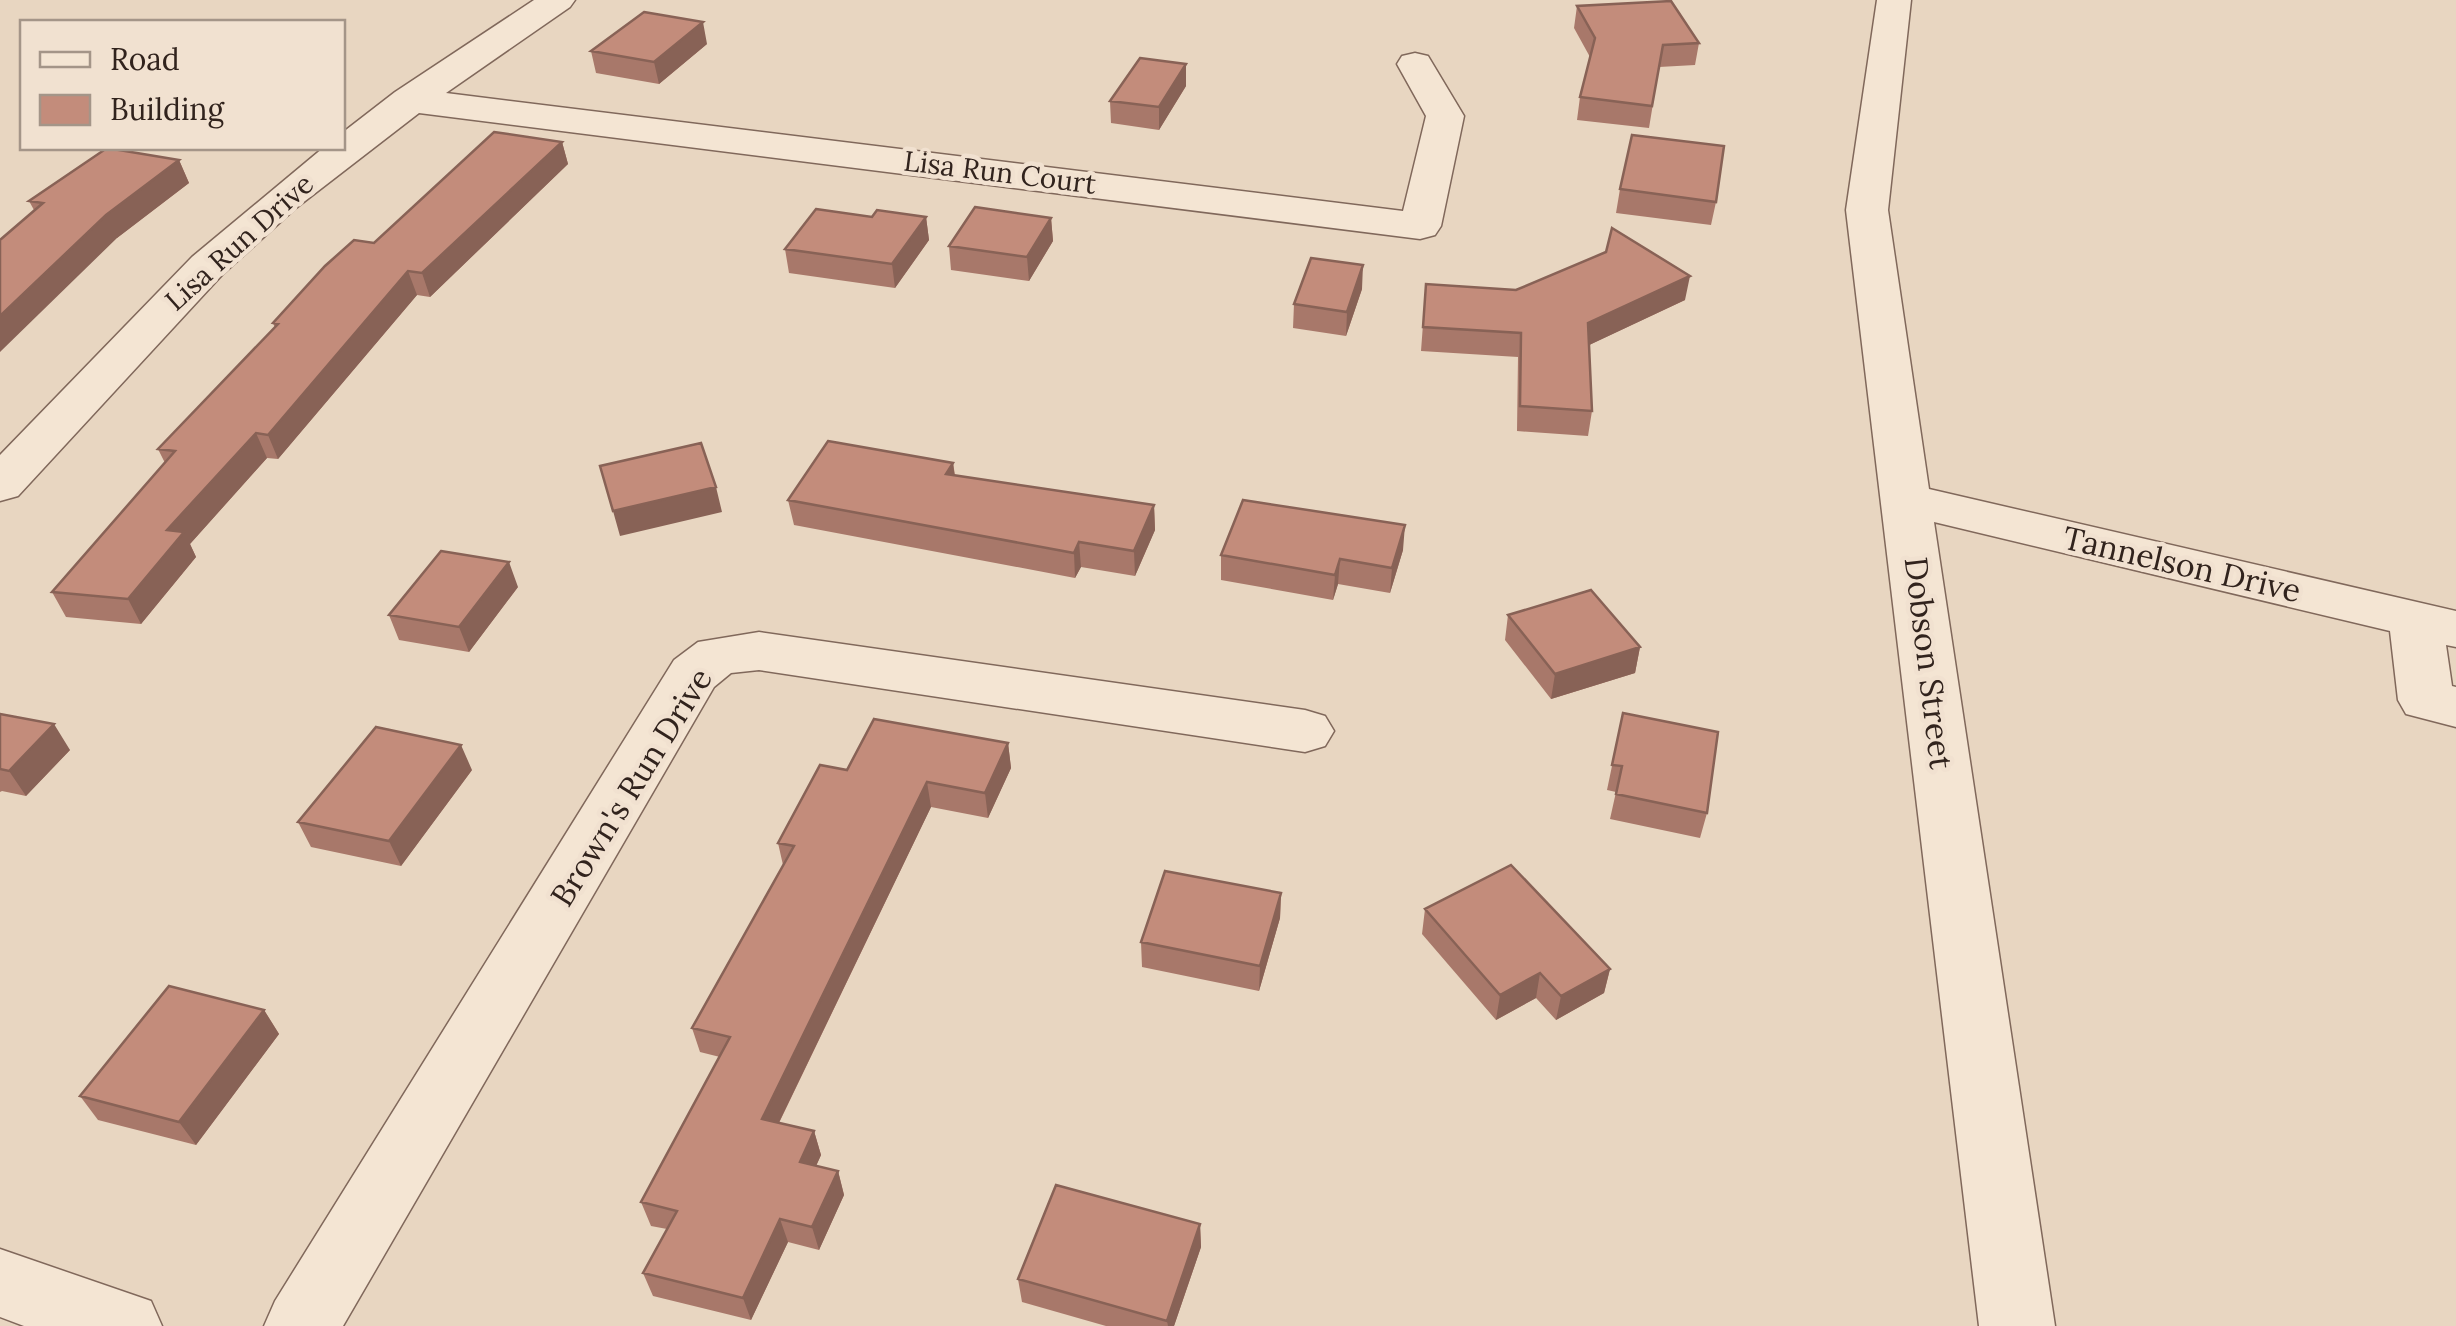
<svg xmlns="http://www.w3.org/2000/svg" width="2456" height="1326" font-family="Lora,serif">
<rect width="100%" height="100%" fill="#e8d6c1"/>
<g fill="none" stroke-linecap="round" stroke-linejoin="round">
<g stroke="#80685b" stroke-width="3">
<path id="minor" d="M534,0H575L570,7L446,93L1403,211L1426,116L1397,64L1402,56L1415,53L1428,56L1464,116L1441,226L1435,235L1420,239L419,113L296,208L222,275L18,496L0,501V455L192,257L323,148H342V133L395,92Z
M1877,0H1911L1888,210L1929,489L2456,611V647L2446,645L2452,686L2456,687V727L2406,714L2398,700L2390,631L1934,522L2055,1326H1979L1846,210Z
M759,632L1305,710L1325,716L1334,731L1325,746L1305,752L759,670L731,673L714,687L343,1326H264L275,1301L674,660L698,642Z
M0,1249L151,1301L162,1326H24L0,1317Z"/>
</g>
<use href="#minor" fill="#f4e5d3" fill-rule="evenodd"/>
</g>
<path fill="#a8786a" d="M1577,6L1699,43L1695,65L1659,67L1649,128L1577,120L1580,97L1590,57L1574,28Z
M707,44L659,84L596,73L591,51Z
M1186,64V86L1159,130L1111,123L1110,101Z
M562,142L568,164L430,297L417,295L278,459L267,458L190,544L196,557L141,624L66,617L52,592L165,463L158,449L275,328L273,323L374,243Z
M179,160L189,183L117,238L34,210L29,201Z
M1620,189L1716,202L1711,225L1616,213Z
M926,217L929,240L895,288L789,273L785,249Z
M1051,218L1053,241L1029,281L951,270L949,246Z
M1426,284L1685,300L1589,345L1592,411L1588,436L1517,431L1518,357L1421,351Z
M1362,289L1346,336L1293,328L1294,304Z
M953,463L955,475L1154,505L1155,530L1135,576L1081,567L1075,578L794,525L788,500Z
M1403,550L1390,593L1338,584L1333,600L1221,580V555Z
M518,587L469,652L399,640L389,615Z
M1508,615L1640,647L1635,673L1551,699L1505,640Z
M1623,713L1707,813L1700,838L1610,819L1616,792L1607,790Z
M0,714L70,750L26,796L2,791L0,792Z
M1008,743L1011,768L988,818L931,807L779,1123L814,1131L821,1155L816,1166L838,1171L844,1195L819,1250L788,1242L751,1320L653,1296L643,1273L667,1229L651,1226L641,1202L720,1057L700,1052L692,1028L783,865L778,843L847,770Z
M472,770L401,866L311,847L298,822Z
M1281,893L1280,918L1259,991L1142,967L1141,942Z
M1425,909L1610,969L1604,993L1556,1020L1536,998L1496,1020L1422,934Z
M264,1010L279,1034L196,1145L98,1120L80,1096Z
M1200,1224L1201,1247L1174,1326H1106L1022,1302L1018,1279Z"/>
<path fill="#886256" d="M703,22L707,44L659,84L654,62Z
M1186,64V86L1159,130V107Z
M562,142L568,164L430,297L422,273Z
M179,160L189,183L117,238L0,352V316L106,215Z
M926,217L929,240L895,288L892,264Z
M1051,218L1053,241L1029,281L1027,257Z
M1363,265L1362,289L1346,336L1347,312Z
M408,271L417,295L278,459L268,435Z
M1690,276L1685,300L1585,347L1588,323Z
M256,433L267,458L190,544L196,557L141,624L128,599L167,530Z
M953,463L956,487L946,474Z
M716,487L722,512L620,536L613,511Z
M1154,505L1155,530L1135,576L1134,551Z
M1405,525L1403,550L1390,593L1392,568Z
M1079,542L1081,567L1075,578L1074,553Z
M1340,559L1338,584L1333,600L1335,575Z
M509,562L518,587L469,652L459,627Z
M1640,647L1635,673L1551,699L1555,674Z
M54,724L70,750L26,796L9,771Z
M1008,743L1011,768L988,818L985,793Z
M461,745L472,770L401,866L389,841Z
M927,782L931,807L769,1143L762,1119Z
M1281,893L1280,918L1259,991L1260,966Z
M1610,969L1604,993L1556,1020L1561,996Z
M1540,973L1536,998L1496,1020L1500,995Z
M264,1010L279,1034L196,1145L179,1122Z
M814,1131L821,1155L807,1186L800,1162Z
M838,1171L844,1195L819,1250L812,1227Z
M780,1219L788,1242L751,1320L743,1298Z
M1200,1224L1201,1247L1174,1326H1168L1167,1321Z"/>
<path fill="#c38c7b" stroke="#886256" stroke-width="2.5" d="M1671,1L1699,43L1663,45L1652,106L1580,97L1595,38L1577,6Z
M644,12L703,22L654,62L591,51Z
M1140,58L1186,64L1159,107L1110,101Z
M494,132L562,142L422,273L408,271L268,435L256,433L167,530L184,532L128,599L52,592L175,451L158,449L278,324L273,323L325,266L354,240L374,243Z
M1632,135L1724,146L1716,202L1620,189Z
M107,148L179,160L106,215L0,316V240L43,203L29,201Z
M975,207L1051,218L1027,257L949,246Z
M816,209L872,217L877,210L926,217L892,264L785,249Z
M1612,228L1690,276L1588,323L1592,411L1520,406L1521,333L1423,327L1426,284L1516,290L1606,252Z
M1311,258L1363,265L1347,312L1294,304Z
M828,441L953,463L946,474L1154,505L1134,551L1079,542L1074,553L788,500Z
M701,443L716,487L613,511L600,466Z
M1243,500L1405,525L1392,568L1340,559L1335,575L1221,555Z
M441,551L509,562L459,627L389,615Z
M1591,590L1640,647L1555,674L1508,615Z
M1623,713L1718,732L1707,813L1616,794L1622,766L1612,765Z
M0,714L54,724L9,771L0,769Z
M874,719L1008,743L985,793L927,782L762,1119L814,1131L800,1162L838,1171L812,1227L780,1219L743,1298L643,1273L677,1211L641,1202L730,1037L692,1028L794,846L778,843L820,765L847,770Z
M376,727L461,745L389,841L298,822Z
M1511,865L1610,969L1561,996L1540,973L1500,995L1425,909Z
M1165,871L1281,893L1260,966L1141,942Z
M169,986L264,1010L179,1122L80,1096Z
M1056,1185L1200,1224L1167,1321L1018,1279Z"/>
<g text-anchor="middle" dominant-baseline="central" stroke-width="9" stroke-linejoin="round" paint-order="stroke">
<g font-size="28" fill="#31231d" stroke="#f1e1d0">
<text transform="translate(1000 172) rotate(7)">Lisa Run Court</text>
<text transform="translate(239 242) rotate(-42)">Lisa Run Drive</text>
</g>
<g font-size="32" fill="#31231d" stroke="#f1e1d0">
<text transform="translate(2182 564) rotate(13)">Tannelson Drive</text>
<text transform="translate(1929 663) rotate(83)">Dobson Street</text>
<text transform="translate(631 787) rotate(-58)">Brown's Run Drive</text>
</g>
</g>
<rect x="20" y="20" width="325" height="130" fill="#f1e1d0" stroke="#a49588" stroke-width="2.5"/>
<rect x="40" y="52" width="50" height="15" fill="#f4e5d3" stroke="#a49588" stroke-width="2.5"/>
<text x="110" y="70" font-size="30" fill="#31231d">Road</text>
<rect x="40" y="95" width="50" height="30" fill="#c38c7b" stroke="#a49588" stroke-width="2.5"/>
<text x="110" y="120" font-size="30" fill="#31231d">Building</text>
</svg>
